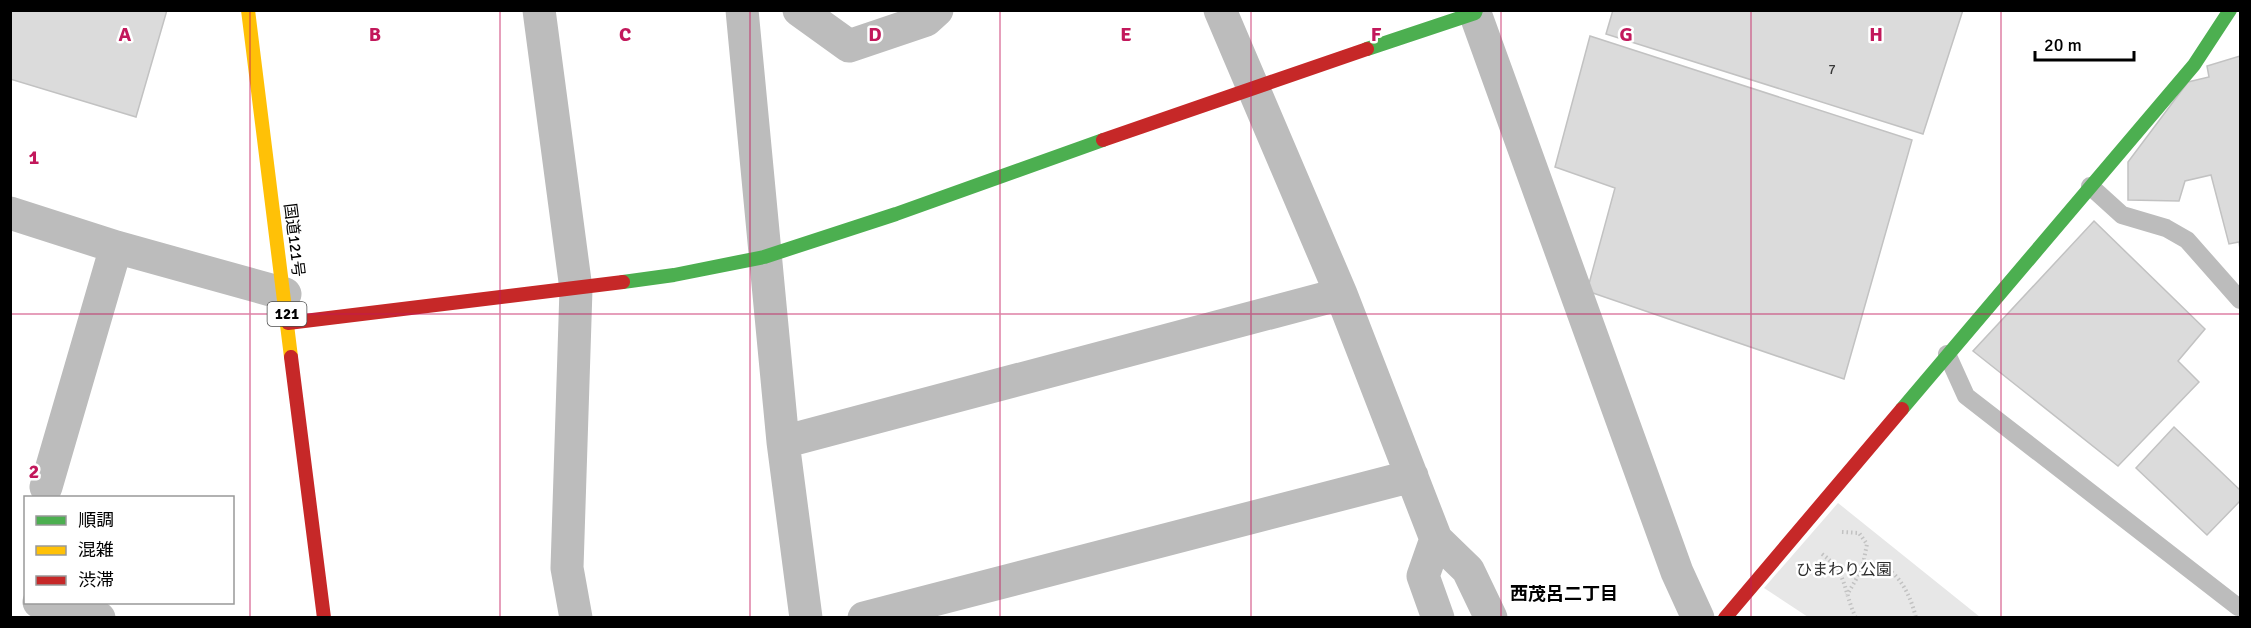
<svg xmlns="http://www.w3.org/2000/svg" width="2251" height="628" font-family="Signika,'Noto Sans JP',sans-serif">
<rect width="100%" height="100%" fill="#fff"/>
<path fill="#e7e7e7" d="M1838,503L1980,617H1808L1764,588Z"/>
<path fill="#dbdbdb" stroke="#c2c2c2" stroke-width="1.5" d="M10,10H167L136,117L10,79Z
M1613,10H1963L1923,134L1606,34Z
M1590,36L1912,140L1844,379L1587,291L1615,188L1555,167Z
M2240,56V249L2239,242L2229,244L2211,175L2185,181L2179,201L2128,200V162L2188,82L2209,77L2207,66Z
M2094,221L2205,329L2178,361L2199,382L2118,466L1973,351Z
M2174,427L2240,490V501L2207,535L2136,468Z"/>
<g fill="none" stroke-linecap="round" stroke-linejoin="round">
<path stroke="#c2c2c2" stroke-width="4" stroke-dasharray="1.5 3" stroke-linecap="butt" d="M1842,532L1859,533L1867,544L1862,569L1847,595
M1822,554C1848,573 1843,591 1856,618
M1862,568C1866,568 1872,566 1876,566C1899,567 1912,600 1916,618
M1917,618H1932"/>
<path stroke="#bcbcbc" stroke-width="18" d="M2090,186L2122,215L2166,228L2187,240L2240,300
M1947,354L1966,396L2238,607L2240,606"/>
<path stroke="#bcbcbc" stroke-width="33" d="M539,10L576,289L567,568L576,618
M742,10L783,442L806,618
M799,10L849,46L926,20L937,10
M1220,10L1341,294L1436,539L1468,570L1491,618
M1475,13L1677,572L1698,618
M10,213L116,247L285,294
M783,442L1341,294
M46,487L116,247
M1436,539L1423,576L1438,618
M39,602L99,618
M864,618L1412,476"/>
<path stroke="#4caf50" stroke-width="14" d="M1367,49L1475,13L1476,10
M623,282L674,275L764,257L896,214L1103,140
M1902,409L2194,65L2230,10"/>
<path stroke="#ffc107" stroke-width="14" d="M248,10L291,357"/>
<path stroke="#c62828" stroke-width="14" d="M1103,140L1367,49
M288,323L623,282
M291,357L324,618
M1725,618L1902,409"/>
</g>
<path fill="none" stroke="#c2185b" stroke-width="1.5" stroke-opacity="0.55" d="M250,10V618M500,10V618M750,10V618M1000,10V618M1251,10V618M1501,10V618M1751,10V618M2001,10V618M10,314H2240"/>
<g text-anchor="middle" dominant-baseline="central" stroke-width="5" stroke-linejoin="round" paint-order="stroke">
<g font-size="14" fill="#373737">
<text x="1832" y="69">7</text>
</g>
<rect fill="#fff" stroke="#4c4c4c" stroke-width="1.5" x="267.5" y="302" width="39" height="24" rx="4.5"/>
<g font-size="15" font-weight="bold" fill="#000">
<text x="287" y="314">121</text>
</g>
<g font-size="16" fill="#000" stroke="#fff">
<text transform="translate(294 240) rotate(83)">国道121号</text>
</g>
<g font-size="16" fill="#2b2b2b" stroke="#fff">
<text x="1844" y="570">ひまわり公園</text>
</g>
<g font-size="18" font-weight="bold" fill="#000" stroke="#fff">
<text x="1564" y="594">西茂呂二丁目</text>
</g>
</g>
<g font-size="20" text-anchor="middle" font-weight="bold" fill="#c2185b" stroke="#fff" stroke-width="5" stroke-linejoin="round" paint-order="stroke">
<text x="125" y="41">A</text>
<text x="375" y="41">B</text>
<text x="625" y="41">C</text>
<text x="875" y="41">D</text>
<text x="1126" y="41">E</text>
<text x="1376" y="41">F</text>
<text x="1626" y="41">G</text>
<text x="1876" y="41">H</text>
<text x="34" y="164">1</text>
<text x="34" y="478">2</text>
</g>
<rect width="2251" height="628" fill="none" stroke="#000000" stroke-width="24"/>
<rect x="24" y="496" width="210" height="108" fill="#ffffff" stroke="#999999" stroke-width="1.5"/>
<rect x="36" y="516" width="30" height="9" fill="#4caf50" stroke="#999999" stroke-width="1.5"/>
<text x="78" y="526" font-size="18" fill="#000000">順調</text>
<rect x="36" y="546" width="30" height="9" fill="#ffc107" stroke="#999999" stroke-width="1.5"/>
<text x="78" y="556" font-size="18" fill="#000000">混雑</text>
<rect x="36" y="576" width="30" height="9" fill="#c62828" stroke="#999999" stroke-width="1.5"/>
<text x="78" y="586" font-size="18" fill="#000000">渋滞</text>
<path d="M2035 51v9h99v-9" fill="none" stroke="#000000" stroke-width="3"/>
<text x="2044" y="51" font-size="18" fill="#000000" stroke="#ffffff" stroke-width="4.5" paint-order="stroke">20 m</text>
</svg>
